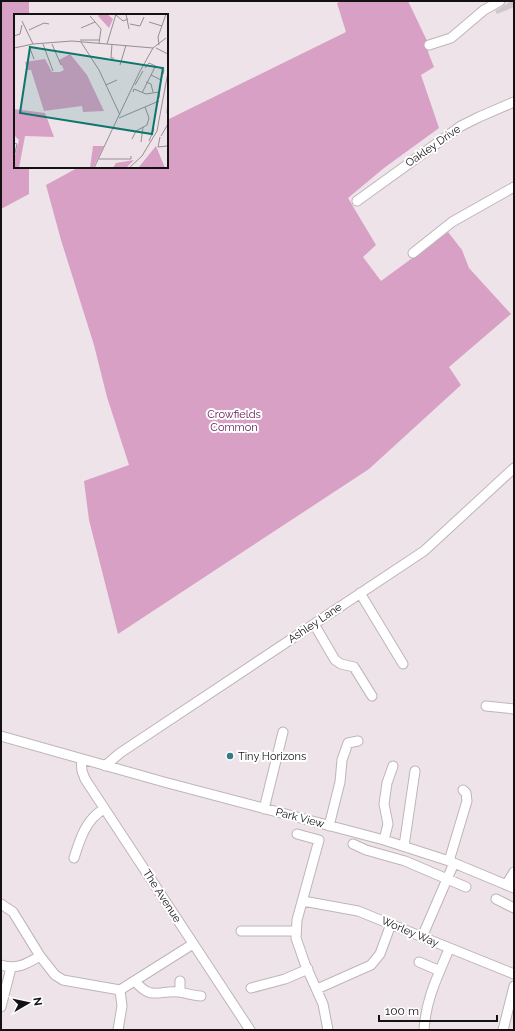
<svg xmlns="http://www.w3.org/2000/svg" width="515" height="1031" font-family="Raleway,sans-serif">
<rect width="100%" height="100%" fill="#ede3e9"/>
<path fill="#d7a0c4" d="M1,1L29,2V15H15V167H29V194L1,209Z
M342,1H408L429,45L428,52L434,67L421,75L439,128L384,168L348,198L376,245L363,257L381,281L448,232L462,250L469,268L511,314L449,367L461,385L369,469L118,634L89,520L84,481L129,465L107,397L94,345L61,240L46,185L79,167H167V120L346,32L337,3Z"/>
<path fill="#d0c6cc" d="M511,1H514V7L497,14L495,11Z"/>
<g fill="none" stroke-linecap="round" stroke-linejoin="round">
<g stroke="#beb4ba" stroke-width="11">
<path id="minor" d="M429,45L451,38L484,10L500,1
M357,201L461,126L479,117L514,102
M413,253L452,222L514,187
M360,593L403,664
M314,624L335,660L341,664L354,667L372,696
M486,706L514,709
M1,736L164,782L384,840L449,861L514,888
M81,759L82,771L85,779L250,1030
M105,766L120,753L424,551L514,468
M264,809L283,732
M329,826L340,782L342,760L348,743L358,741
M297,834L319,840L297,920L296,938L305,964L323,1004L328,1030
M384,840L388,824L384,804L387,783L393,766
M353,844L366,850L405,861L466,887
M404,846L415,771
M74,858C80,839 86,819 104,809
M449,861L467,801L466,793L463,790
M506,885L514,872
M496,899L514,908
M303,901L358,911L514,974
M1,904L13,912L40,956L55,975L63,980L120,990L193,944
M241,931H296
M422,937L454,863
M419,962L440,971
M1,965C17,970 26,964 40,956
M135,981C151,1001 158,990 179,992C186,993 193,996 201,996
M251,988L285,979L308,969
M317,989L371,965L380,954L391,924
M180,992V981
M1,1007L11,968
M118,1030L122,1006L120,990
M424,1030C426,999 437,978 449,949
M503,1030L514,986"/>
</g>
<use href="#minor" stroke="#fff" stroke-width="9"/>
</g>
<circle fill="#347a87" stroke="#fff" stroke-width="1.5" cx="230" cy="756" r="4"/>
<g text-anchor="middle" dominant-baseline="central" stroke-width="4" stroke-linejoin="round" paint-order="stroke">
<g font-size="11" fill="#141113" stroke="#fff">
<text transform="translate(433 146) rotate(-35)">Oakley Drive</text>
<text transform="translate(315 623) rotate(-34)">Ashley Lane</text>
<text transform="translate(300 818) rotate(15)">Park View</text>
<text transform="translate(162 896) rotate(57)">The Avenue</text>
<text transform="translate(410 932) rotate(23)">Worley Way</text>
</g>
<g font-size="11" fill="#62144f" stroke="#fff">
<text x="234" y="414">Crowfields<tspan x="234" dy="13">Common</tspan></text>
</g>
<g font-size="11" fill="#141113" stroke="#fff" text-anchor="start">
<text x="238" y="756">Tiny Horizons</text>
</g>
</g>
<g transform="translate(14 14)">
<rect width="154" height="154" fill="#ede3e9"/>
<path d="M86,0H93L99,5L95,14L84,2ZM56,40L73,61L90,97L69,98L68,92L30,97L17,56H13L11,48L31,45L38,58H46L50,56L45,46ZM0,95L31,99L40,123L11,122L5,154H1L0,145L5,126L0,121ZM79,132H90L79,154H76ZM142,132L151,154H126L125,153ZM120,146L112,154H99L102,149Z" fill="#d7a0c4"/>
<path fill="none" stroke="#968f93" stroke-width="1" d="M112,0L115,15M102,1L109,7L114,5M76,2L87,15L85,29M8,7L19,30M135,8L148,12M116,10L126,12L130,3M67,14L81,8M15,16L30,9L35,10M0,22L6,20L8,11M66,26H86M67,28L85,56L106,101M29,30L39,57M38,30L47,51M93,30L102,0M98,30L97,44H100M145,31L144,23L152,0M15,32L20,45M0,34L19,30L58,27L139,34M142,34L154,40M106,51L112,31M131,54L135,49L150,56L149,60M137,61L147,66L148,62M132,68L137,70L139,78M92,71L103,66M121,71L129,57M119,78L120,75L132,80L145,78M128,79L141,53M145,84L146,72M153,99L154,86M105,104L145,87M147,122L154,110M146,123L144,133L153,132M118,125L122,117L133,111L135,104L131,93M135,127L140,115M127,128L129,113M0,129L3,130L1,139M85,145H117V142M80,154L125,59L139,34L152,24M115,154L128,142L143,117L154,58"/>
<path fill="#0f766e" fill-opacity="0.15" stroke="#0f766e" stroke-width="2" d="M16,33L149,54L138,120L6,99Z"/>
<rect width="154" height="154" fill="none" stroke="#141113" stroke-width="2"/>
</g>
<rect width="515" height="1031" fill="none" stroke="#141113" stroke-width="4"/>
<g transform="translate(28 1003) rotate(81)" stroke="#ffffff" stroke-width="3" paint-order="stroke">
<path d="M0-3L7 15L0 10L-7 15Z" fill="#141113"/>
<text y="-6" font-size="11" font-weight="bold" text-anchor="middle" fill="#141113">N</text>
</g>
<path d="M379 1015v6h118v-6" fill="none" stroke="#141113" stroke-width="2"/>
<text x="385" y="1015" font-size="12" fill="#141113" stroke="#ffffff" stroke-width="3" paint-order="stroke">100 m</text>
</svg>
